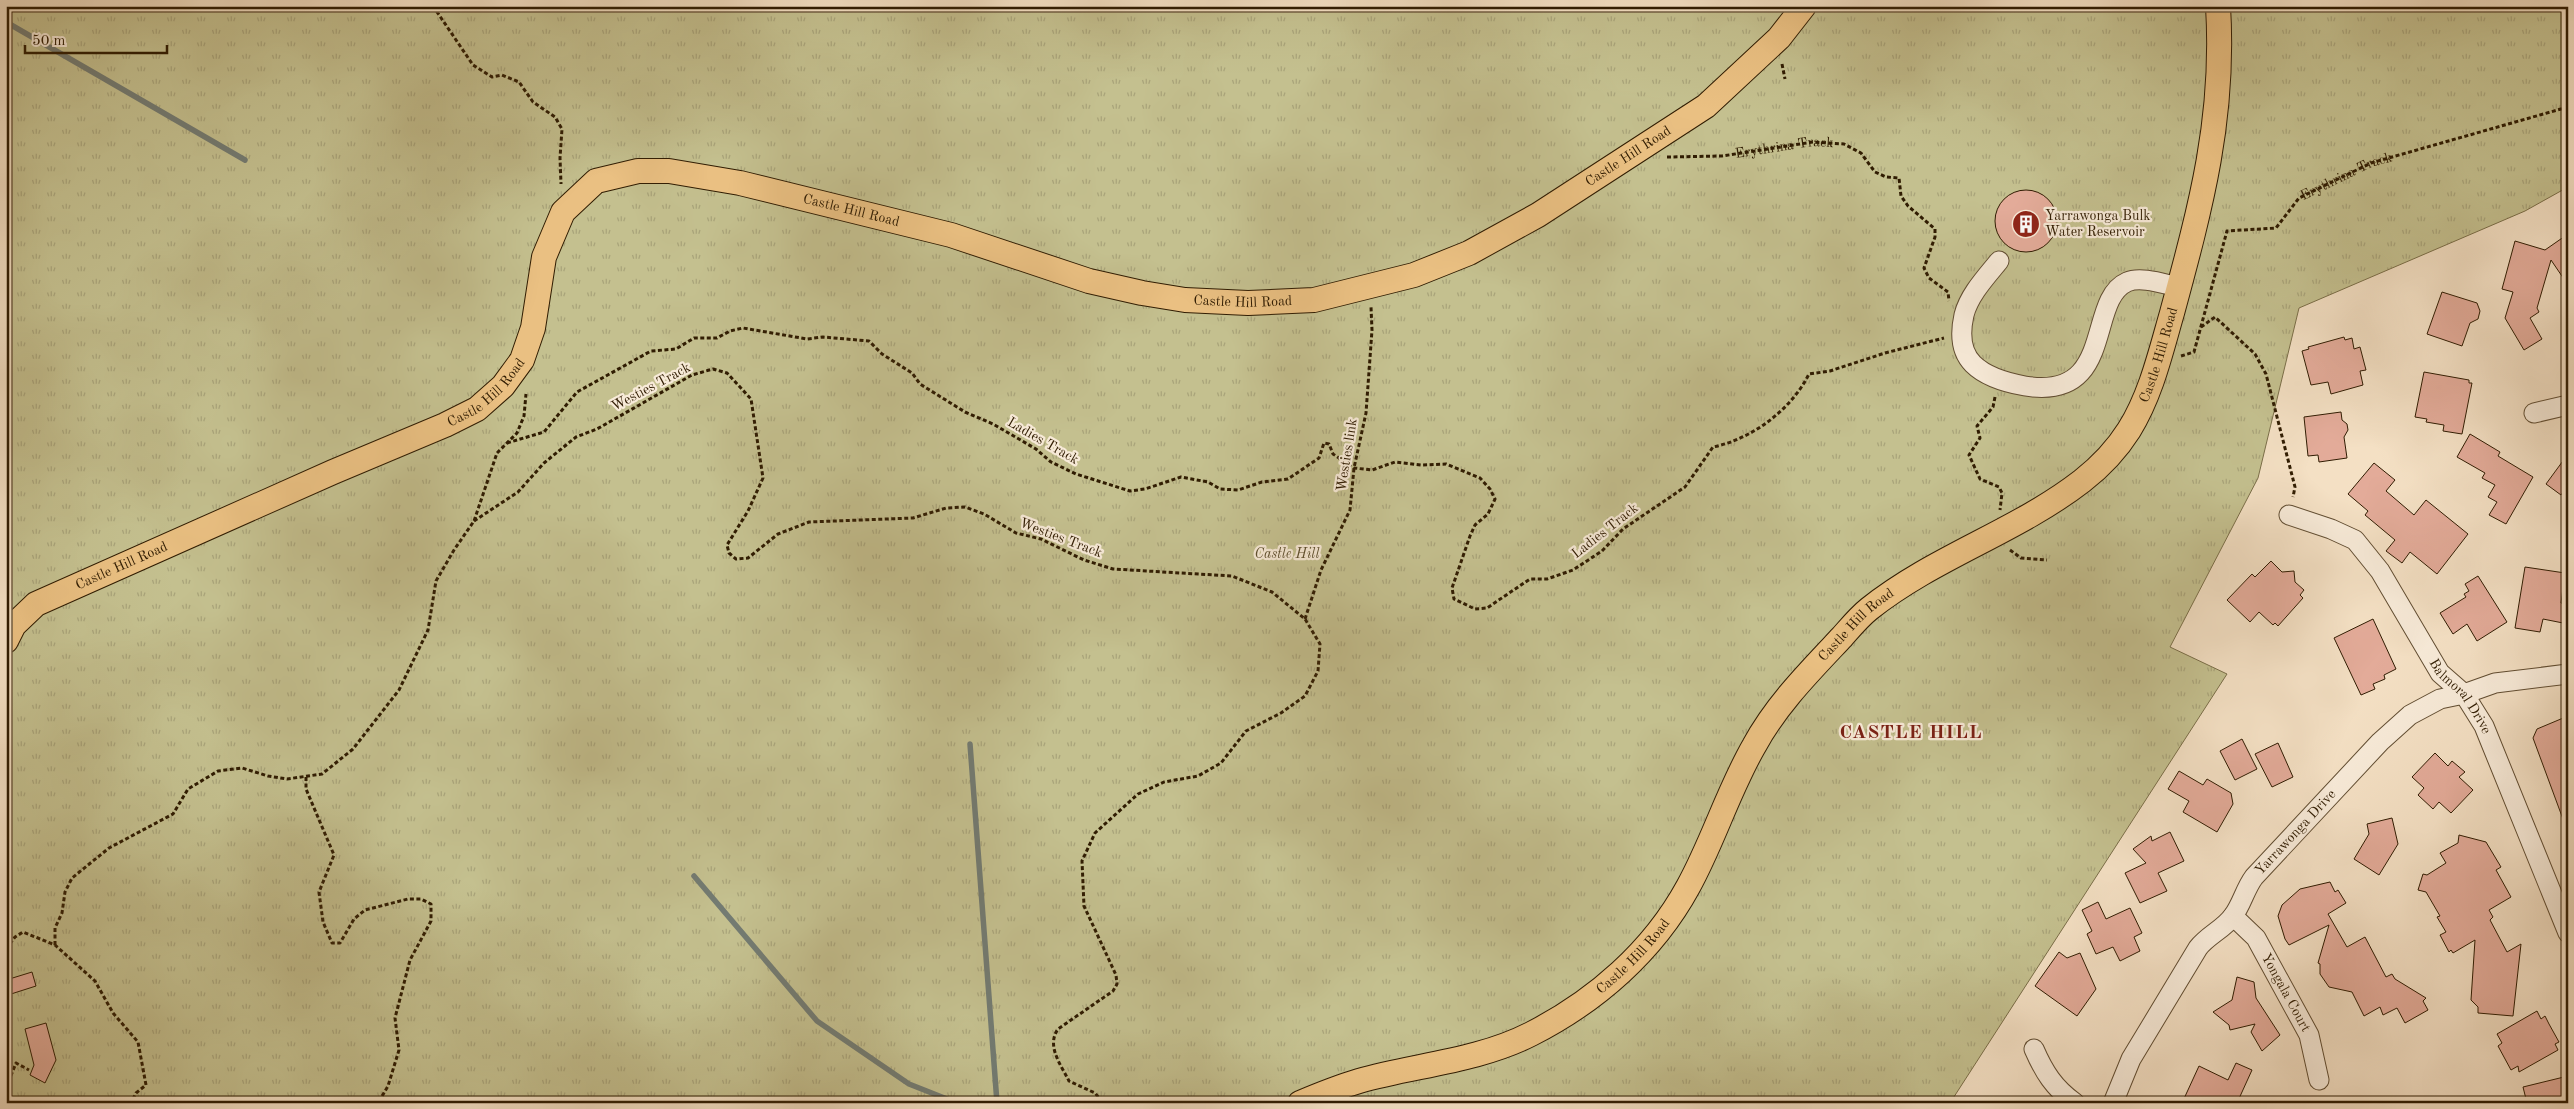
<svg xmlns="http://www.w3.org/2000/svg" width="2574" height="1109" font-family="'Old Standard TT',serif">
<defs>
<pattern id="grass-tufts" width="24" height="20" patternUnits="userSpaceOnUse" patternTransform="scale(1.25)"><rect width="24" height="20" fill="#c4c08f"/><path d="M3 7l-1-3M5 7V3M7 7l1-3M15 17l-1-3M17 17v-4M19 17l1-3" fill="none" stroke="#a9a47a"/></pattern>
</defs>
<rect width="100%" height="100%" fill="#f4e0c4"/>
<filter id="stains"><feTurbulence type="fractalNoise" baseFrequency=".004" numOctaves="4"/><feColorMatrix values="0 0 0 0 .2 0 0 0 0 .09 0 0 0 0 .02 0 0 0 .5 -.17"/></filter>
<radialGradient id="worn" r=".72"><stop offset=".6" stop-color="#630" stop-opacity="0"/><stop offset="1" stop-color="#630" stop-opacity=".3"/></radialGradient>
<path fill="url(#grass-tufts)" stroke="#7a6e48" d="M6,6H2568V187L2525,211L2299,308L2258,478L2170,647L2227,674L1950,1103H6Z"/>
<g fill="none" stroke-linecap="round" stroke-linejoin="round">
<path stroke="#737b72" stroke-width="5.5" d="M6,22L245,160
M970,744L997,1103
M694,876L817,1021L909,1084L957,1103"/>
</g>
<path fill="#e3ab99" stroke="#301c02" d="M1995 221a31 31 0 1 1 62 0a31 31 0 1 1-62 0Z
M2568,234V285L2551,260L2537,308L2539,312L2530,318L2542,339L2524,350L2505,318L2513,292L2502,289L2515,241L2545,250Z
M2442,292L2477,303L2480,311L2478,319L2470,323L2462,346L2427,334Z
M2344,337L2345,340L2352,338L2354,349L2360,347L2366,370L2360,371L2363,385L2331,394L2328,382L2311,385L2302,351L2309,349L2308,347Z
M2424,372L2469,380V383H2472L2462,434L2443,431L2444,425L2426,422L2427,419L2415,417Z
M2341,412L2342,420L2347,424L2348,430L2344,437L2347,458L2319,462L2318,455L2308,456L2304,417Z
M2470,434L2500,452L2498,456L2533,477L2506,524L2489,515L2497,502L2488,497L2495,485L2482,478L2485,473L2457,457Z
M2568,454V485L2561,495L2546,484Z
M2374,463L2395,480L2386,491L2414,515L2426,500L2468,534L2437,574L2410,552L2402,563L2386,551L2395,540L2365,515L2368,511L2348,494Z
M2271,561L2282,572L2294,571L2295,582L2304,590L2300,595L2303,598L2278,626L2275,623L2273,625L2259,612L2250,622L2227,600L2252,574L2255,577Z
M2525,567L2565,573L2561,603L2568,604V624L2543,619L2540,632L2515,628Z
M2478,576L2507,622L2477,641L2467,624L2453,634L2440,613L2466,597L2464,594L2469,591L2465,584Z
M2373,619L2396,669L2384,675L2385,679L2373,684L2375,689L2361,695L2334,638Z
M2568,716V830H2567L2533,738L2537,729Z
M2242,739L2257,769L2235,780L2220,751Z
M2278,743L2293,777L2272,787L2255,754Z
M2435,753L2448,766L2452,761L2465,772L2459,777L2473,790L2451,813L2439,802L2433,809L2418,795L2424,788L2412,777Z
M2179,771L2203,785L2207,779L2231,793L2233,804L2217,832L2183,812L2189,801L2168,789Z
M2392,818L2398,844L2379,875L2354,859L2369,834L2367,824Z
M2170,832L2184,861L2158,873L2167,891L2140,903L2125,873L2146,863L2133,849L2151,836L2152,841Z
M2459,835L2486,842L2501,867L2496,870L2511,897L2489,910L2493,917L2490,920L2507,952L2521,944L2513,1016L2478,1013V1007L2471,1000L2475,940L2453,953L2451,950L2449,952L2440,935L2446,932L2437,917L2440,916L2426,892L2418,890L2423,874L2427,875L2446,863L2440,853L2458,843Z
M2330,882L2335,892L2338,890L2346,903L2328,914L2347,947L2365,937L2386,977L2392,974L2395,979L2426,998L2423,1001L2428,1010L2405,1023L2397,1008L2383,1015L2380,1007L2364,1016L2352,992L2329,987L2320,974V964L2318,963L2329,925L2289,945L2285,939L2278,916L2282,905L2300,889Z
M2098,902L2106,919L2130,908L2142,933L2134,937L2140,951L2120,961L2113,947L2096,954L2087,934L2092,931L2082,910Z
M2059,952L2067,958L2080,953L2096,989L2077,1016L2035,986Z
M32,972L36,986L11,994L6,980Z
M2237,977L2254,982L2256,998L2280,1035L2262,1051L2251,1032L2255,1024L2230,1030L2229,1025L2213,1012L2232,1000Z
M2537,1011L2541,1019L2545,1016L2549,1024L2559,1042L2555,1044L2558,1050L2519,1072L2518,1066L2511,1070L2498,1046L2502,1043L2497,1034Z
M46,1023L56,1060L45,1083L30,1075L34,1065L25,1029Z
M2236,1063L2252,1070L2237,1103H2182L2199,1066L2228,1080Z
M2568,1076V1103H2527L2523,1087Z"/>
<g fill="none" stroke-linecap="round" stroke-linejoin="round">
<g stroke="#614d32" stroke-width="21">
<g id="minor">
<path d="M1999,261C1986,277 1969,295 1964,315C1960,333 1960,351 1973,364C1986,377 2008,383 2025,386C2116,401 2086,300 2127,282C2141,276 2164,284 2179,287"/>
<path d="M2534,413L2568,405"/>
<path id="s3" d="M2289,515L2331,529L2355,540L2380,571L2440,673L2464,694L2484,726L2568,933"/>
<path id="s4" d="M2233,916L2256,938L2309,1035L2319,1080"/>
<path d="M2034,1049C2044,1072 2054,1088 2075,1103"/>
<path id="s5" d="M2113,1103L2131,1059L2198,948C2208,935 2224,929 2233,916C2242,904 2245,889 2254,877L2380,742L2410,715L2440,699L2464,694L2495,683L2568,674"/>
</g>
</g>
<g stroke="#301c02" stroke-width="26">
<g id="major">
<path id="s6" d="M6,641L14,625L36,604L333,472L445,425L477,409L503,386L522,360L533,328L544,257L563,212L596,181L638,171H669L740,183L951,235L1089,281L1142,293L1185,300L1248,303L1314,300L1414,275L1469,253L1538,215L1706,106L1779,38L1804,6"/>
<path id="s7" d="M1300,1103C1319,1095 1339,1087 1359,1081C1416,1065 1478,1061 1531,1034C1596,1001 1653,951 1688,887C1713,842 1728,791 1754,746C1776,705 1810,671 1842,637C1850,628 1859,617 1869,609C1934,557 2016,532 2082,481C2100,467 2117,449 2129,430C2151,395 2161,351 2172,313C2201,206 2225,118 2218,6"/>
</g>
</g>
<g stroke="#301c02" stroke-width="3" stroke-dasharray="4 2.5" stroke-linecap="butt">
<path d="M433,6L473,65L492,77L502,75L519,82L533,102L555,117L562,129L560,158L561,184"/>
<path d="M1782,64L1785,79"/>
<path id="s1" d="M1667,157L1722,156L1813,142L1844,144L1861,153L1875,172L1886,177L1899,178L1901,196L1908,206L1935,229V237L1924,268L1929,278L1948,292L1949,301"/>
<path d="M2201,327L2215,317L2255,354L2266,374L2295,487L2293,497"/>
<path id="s2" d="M2181,356L2194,352L2227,231L2276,228L2299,198L2371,163L2568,107"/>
<path d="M1995,397L1993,407L1977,426L1980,438L1969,455L1980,479L1999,487L2002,493L2000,510"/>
<path d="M507,443L544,432L577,392L651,351L676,349L694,338H717L730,331L743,328L807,339L823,337L869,341L882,354L912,373L920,384L965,412L993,424L1036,449L1051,462L1076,474L1130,491L1145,489L1181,477L1208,482L1220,489L1238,490L1262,482L1288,479L1319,458L1324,443L1329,444L1333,454L1354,468L1372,470L1395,462L1421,465L1446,464L1480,478L1490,489L1495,499L1488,514L1475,525L1470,536L1452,588L1454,599L1475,609L1487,608L1530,579H1547L1573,570L1602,551L1623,529L1685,487L1713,447C1752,439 1791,410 1809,374L1830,371L1885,353L1944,338"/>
<path d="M474,521L518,492L544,463L576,437L597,429L692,375L713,369L727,373L751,399L763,478L748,511L727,545L729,553L736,559L748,558L778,534L809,522L913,518L946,508L965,507L984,514L1016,533L1041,539L1084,560L1113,569L1232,576L1272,592L1305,619L1320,644L1318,671L1305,696L1281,713L1246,731L1221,763L1198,776L1164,782L1138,794L1095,833L1082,861L1084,906L1116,975L1117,984L1113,991L1058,1029C1046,1046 1061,1065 1069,1081L1095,1093L1103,1103"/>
<path d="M2010,550L2021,558L2047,560"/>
<path d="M1305,619L1321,570L1350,510L1354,468L1366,413L1372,330L1371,307"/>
<path d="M306,777V789L334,855L319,892L323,922L332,943H340L354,919L365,910L408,899H421L431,904V921L410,960L395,1018L399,1050L388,1086L378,1103"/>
<path d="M55,945V928L62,913L65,892L72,878L109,848L173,814L188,789L218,771L242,768L268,776L287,779L322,774L353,749L399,690L428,630L436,581L454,550L474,521L497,453L517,433L524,416L526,394"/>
<path d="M6,949L15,937L23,932L55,945L95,981L113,1013L138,1042L146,1085L136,1093L131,1103"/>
<path d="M6,1088L16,1063L29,1070"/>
</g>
<use href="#minor" stroke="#f8ebd9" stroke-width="19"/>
<use href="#major" stroke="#eac082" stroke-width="24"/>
</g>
<defs>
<g id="building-disc" transform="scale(1.4375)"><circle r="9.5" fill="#8f2418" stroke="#f8ebd9"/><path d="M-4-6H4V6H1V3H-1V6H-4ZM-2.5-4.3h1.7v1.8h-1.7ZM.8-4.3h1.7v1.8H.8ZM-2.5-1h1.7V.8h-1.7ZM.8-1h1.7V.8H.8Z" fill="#fff"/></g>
</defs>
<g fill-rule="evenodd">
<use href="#building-disc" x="2026" y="224"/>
</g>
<g text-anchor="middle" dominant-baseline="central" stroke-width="4.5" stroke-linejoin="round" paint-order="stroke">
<g font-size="14" fill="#301c02" stroke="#f8ebd9">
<text stroke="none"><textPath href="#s1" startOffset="118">Erythrina Track</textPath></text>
<text stroke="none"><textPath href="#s6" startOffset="1882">Castle Hill Road</textPath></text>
<text stroke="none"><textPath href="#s2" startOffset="278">Erythrina Track</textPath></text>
<text stroke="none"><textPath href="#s6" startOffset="1058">Castle Hill Road</textPath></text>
<text stroke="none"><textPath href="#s6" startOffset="1462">Castle Hill Road</textPath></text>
<text stroke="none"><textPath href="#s7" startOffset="1195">Castle Hill Road</textPath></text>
<text transform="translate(651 387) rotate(-28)">Westies Track</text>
<text stroke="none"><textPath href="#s6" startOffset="548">Castle Hill Road</textPath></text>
<text transform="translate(1043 441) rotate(30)">Ladies Track</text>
<text transform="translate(1347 455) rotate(-81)">Westies link</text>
<text transform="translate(1605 531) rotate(-38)">Ladies Track</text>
<text transform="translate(1061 538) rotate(21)">Westies Track</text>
<text stroke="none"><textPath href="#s6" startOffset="142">Castle Hill Road</textPath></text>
<text stroke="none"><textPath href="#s7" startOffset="775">Castle Hill Road</textPath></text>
<text stroke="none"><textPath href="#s3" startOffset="260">Balmoral Drive</textPath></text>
<text stroke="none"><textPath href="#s5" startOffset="330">Yarrawonga Drive</textPath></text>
<text stroke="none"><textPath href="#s7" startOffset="371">Castle Hill Road</textPath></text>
<text stroke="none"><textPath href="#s4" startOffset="94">Yongala Court</textPath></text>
</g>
<g font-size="14" fill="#301c02" stroke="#f8ebd9" text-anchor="start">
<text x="2045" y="216">Yarrawonga Bulk<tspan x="2045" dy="16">Water Reservoir</tspan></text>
</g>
<g font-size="14" font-style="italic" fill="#5c4d2c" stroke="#f8ebd9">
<text x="1287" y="554">Castle Hill</text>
</g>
<g font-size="19" font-weight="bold" letter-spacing="1" fill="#7a1f14" stroke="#f8ebd9">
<text x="1911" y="733">CASTLE HILL</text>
</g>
</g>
<rect width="2574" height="1109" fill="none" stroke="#f4e0c4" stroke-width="25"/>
<rect x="8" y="8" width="2559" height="1094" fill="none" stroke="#301c02" stroke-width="2.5"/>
<rect x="12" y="12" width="2549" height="1084" fill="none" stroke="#301c02"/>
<path d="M25 45v8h142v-8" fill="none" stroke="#301c02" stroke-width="2.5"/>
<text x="32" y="45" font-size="15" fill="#301c02" stroke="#f8ebd9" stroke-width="4" paint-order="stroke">50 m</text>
<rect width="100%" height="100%" filter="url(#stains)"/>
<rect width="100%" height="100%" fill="url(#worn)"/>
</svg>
